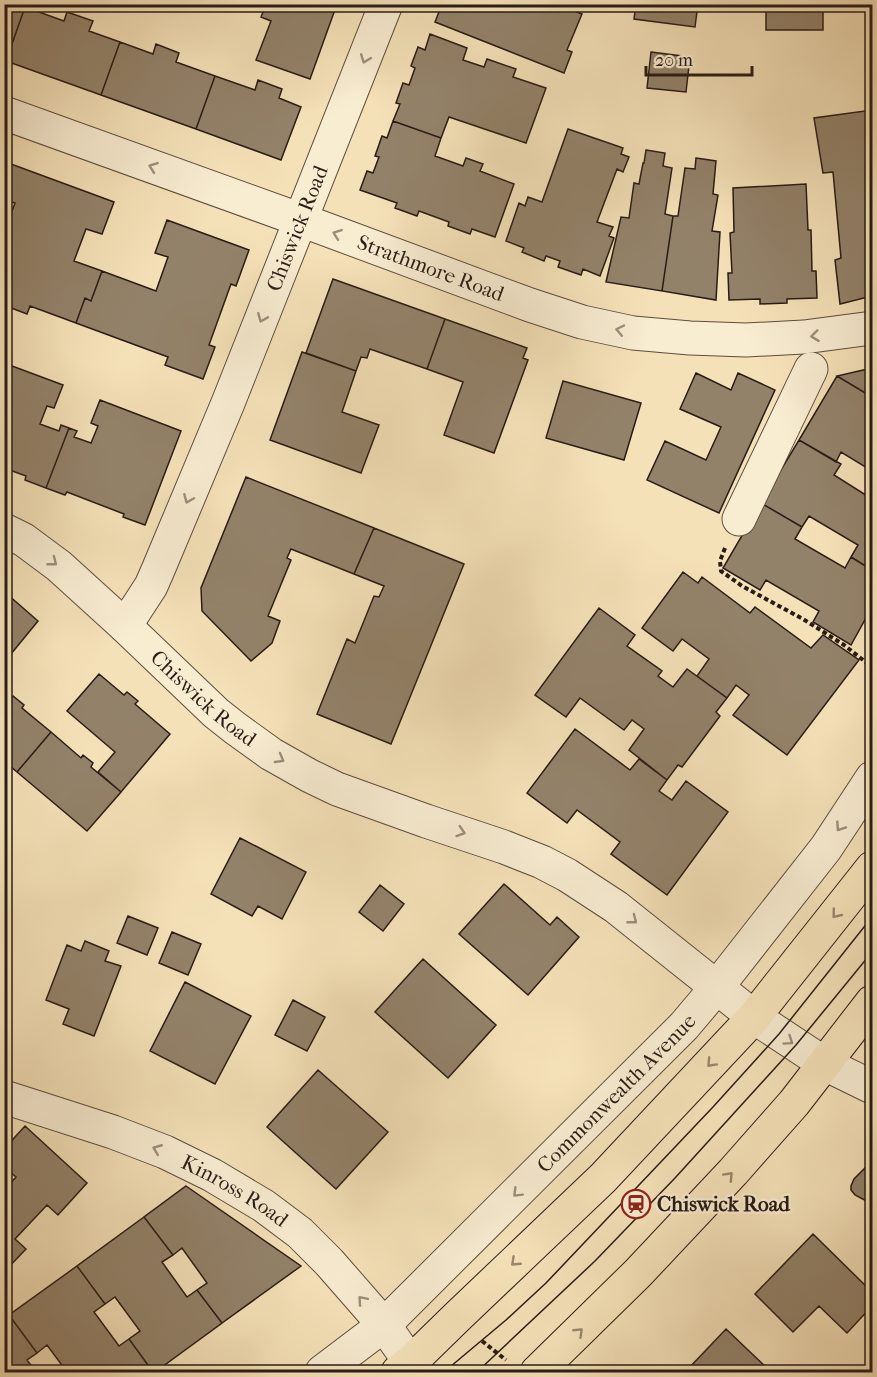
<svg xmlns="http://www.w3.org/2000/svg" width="877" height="1377" font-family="'IM FELL French Canon',serif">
<rect width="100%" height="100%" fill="#f5e1b8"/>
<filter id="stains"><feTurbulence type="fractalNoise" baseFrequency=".00333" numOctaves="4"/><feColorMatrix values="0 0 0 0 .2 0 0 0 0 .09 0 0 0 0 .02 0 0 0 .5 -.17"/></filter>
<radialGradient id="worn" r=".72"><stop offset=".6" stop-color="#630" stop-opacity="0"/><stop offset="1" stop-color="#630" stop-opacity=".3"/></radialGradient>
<path fill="#93826a" stroke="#291c16" stroke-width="1.5" d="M4,4H19L25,7L6,61Z
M266,4H337L310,79L256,60L271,21L261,17Z
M442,4H580L577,12L582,14L567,50L572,52L564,73L435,22Z
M636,4H698L695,27L634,19Z
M766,4H823V30H766Z
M25,7L64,21L67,12L93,21L89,31L120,42L101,95L6,61Z
M430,34L467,48L463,60L484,67L487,59L516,69L513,77L546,88L526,143L449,117L441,138L393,121L400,104L396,103L403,83L409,85L415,68L411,66L418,47L425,50Z
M120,42L153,54L156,44L179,53L176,62L215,76L196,129L101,95Z
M651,52L690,57L686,92L647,88Z
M215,76L255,90L258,80L282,89L279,98L301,107L281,160L196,129Z
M872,110V296L840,304L835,260L841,258L833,172L823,173L814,118Z
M393,121L441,138L435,156L463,166L466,158L483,164L480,171L514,184L495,237L472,229L470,234L448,226L449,222L419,211L417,216L395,208L397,203L360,190L367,171L373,173L379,157L375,156L382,136L387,138Z
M568,129L623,148L621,154L629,157L623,172L617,169L597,222L613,227L609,236L614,238L600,276L583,269L581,275L558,267L560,261L546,256L544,261L522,252L524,248L506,241L519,203L525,206L528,197L542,202Z
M646,150L665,153L663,166L672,168L665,214L673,216L662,291L606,282L621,217L629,218L634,183L639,184L643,163H644Z
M696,158L716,161L713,194L718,195L712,231L720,232L716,300L662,291L673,216H678L685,168L695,169Z
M11,164L114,202L102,234L86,229L74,261L102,271L91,301L85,298L76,323L30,306L27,314L6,306L9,298L4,297V232L15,203L4,200V182Z
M806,184L808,230H811L812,271H816L817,298L787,299V303L760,304V299L729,300L728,273H732L730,233L734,232L733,188Z
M167,220L249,250L236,286L231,284L209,345L215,347L203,379L165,365L168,357L76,323L85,298L91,301L102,271L156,291L168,257L155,253Z
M333,279L445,319L427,369L370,349L367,358L361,357L356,371L306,353Z
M445,319L527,348L523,358L528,360L494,453L444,435L463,382L427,369Z
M302,352L356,371L342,412L379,425L361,473L270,440Z
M4,363L63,385L54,408L47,406L40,424L59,431L61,425L69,428L46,488L25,480L26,476L4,468Z
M872,368V397L837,376Z
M696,373L731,390L738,373L775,390L719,513L647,480L665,441L706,460L721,427L680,409Z
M837,376L872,397V402L868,410L872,413V471L841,452L836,462L799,440Z
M563,381L641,403L624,460L546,438Z
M100,400L181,431L145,525L123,517L124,514L67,492L65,495L46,488L69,428L77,431L74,437L91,443L98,426L91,423Z
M799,440L841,464L834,475L872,499V570L851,557L858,545L809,516L802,527L761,503Z
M246,477L374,528L354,574L291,549L287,558L291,560L268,616L280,621L272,643L251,661L202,611L201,588Z
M761,503L802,527L795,539L845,568L851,557L872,570V607L851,645L813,622L819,611L766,580L760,590L723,568Z
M374,528L464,564L391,744L317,714L347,639L355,643L374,596L379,597L384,586L354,574Z
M683,572L698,583L702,577L750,613L755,607L811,648L823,635L859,660L787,755L733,715L749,695L736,685L727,698L697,676L709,659L682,639L673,651L642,628Z
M4,589L8,592L7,594L38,621L6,660L4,659Z
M599,608L635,635L627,646L662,671L658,676L673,687L687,669L727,698L716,712L720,716L682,767L678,765L667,780L629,750L644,729L632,720L624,730L580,698L566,717L535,695Z
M99,674L124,695L127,692L138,701L135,704L170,734L121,792L98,772L115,752L67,711Z
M4,693L11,698L13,696L24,705L22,708L51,732L17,772L4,761Z
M575,729L630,770L639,759L667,780L659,791L672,800L686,781L728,812L667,895L611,854L620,842L577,810L567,823L527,793Z
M51,732L81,758L83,755L93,763L91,767L121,792L87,831L17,772Z
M240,838L306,872L282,919L258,906L252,916L211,894Z
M504,884L550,925L557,917L579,937L528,995L459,934Z
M380,885L404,904L383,931L359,912Z
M128,916L158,928L147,955L117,943Z
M172,932L201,944L188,975L159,963Z
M85,941L109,951L105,961L121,966L94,1036L63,1024L69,1009L46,1000L67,945L81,951Z
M423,959L496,1025L448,1078L375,1012Z
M185,982L251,1016L215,1084L150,1051Z
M293,1000L325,1017L307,1051L275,1035Z
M318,1070L388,1132L336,1189L267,1127Z
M25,1126L87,1183L58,1215L47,1205L15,1239L26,1249L4,1272V1190L16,1177L4,1167V1149Z
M872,1161V1204L855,1195L851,1190V1186L854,1179Z
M186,1186L301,1266L222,1323L197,1290L207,1283L182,1248L173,1255L144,1217Z
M144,1217L173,1255L162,1262L187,1297L197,1290L222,1323L155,1372H153L129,1339L140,1331L115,1297L105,1304L77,1266Z
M813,1234L872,1292V1306L847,1333L819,1306L793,1332L755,1294Z
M77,1266L105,1304L94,1312L119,1346L129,1339L153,1372H67L47,1345L37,1353L9,1315Z
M9,1315L37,1353L27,1360L36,1372H4V1319Z
M726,1329L771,1372H694L689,1368Z"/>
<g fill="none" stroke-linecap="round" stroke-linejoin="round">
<g stroke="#5c4d3e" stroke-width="35">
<g id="minor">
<path id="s1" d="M4,113L301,220L530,305L582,322L633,333L690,338L746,340L804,337L872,328"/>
<path d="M739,519L811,369"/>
<path id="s2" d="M4,530L24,540L59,566L125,626L216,713L235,728L271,754L310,776L337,789L426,821L504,847L542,862L567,875L616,907L754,1017L825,1064L872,1087"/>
<path id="s3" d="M125,626L151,586L158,570L228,403L386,4"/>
<path id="s4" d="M4,1097L113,1132L165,1152L212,1175L264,1206L300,1233L329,1262L384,1325L417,1372"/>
<path id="s5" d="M322,1372L384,1325L684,1026L717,987L826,848L872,778"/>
</g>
</g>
<g stroke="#291c16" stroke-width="35">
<path id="major" d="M398,1372L410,1363L456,1318L603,1178L754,1017L872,868
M537,1372L638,1273L733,1172L794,1103L872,1002"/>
</g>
<path stroke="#291c16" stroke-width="4" stroke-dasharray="4.5 3" stroke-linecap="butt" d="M725,548L720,561L721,571L742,586L803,619L844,645L872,667
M482,1341L506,1360"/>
<use href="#minor" stroke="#f8ecd1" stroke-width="33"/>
<use href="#major" stroke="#f5e1b8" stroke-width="33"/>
<path stroke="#291c16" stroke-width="1.5" d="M444,1372L506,1320L546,1283L713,1107L779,1034L872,917
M477,1372L595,1261L675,1178L796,1045L872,952"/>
</g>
<defs><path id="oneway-chevron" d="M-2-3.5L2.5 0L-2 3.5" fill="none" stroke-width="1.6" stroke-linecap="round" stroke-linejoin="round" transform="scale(1.5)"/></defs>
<g stroke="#9b8e7d">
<use href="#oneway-chevron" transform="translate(365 59) rotate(111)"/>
<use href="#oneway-chevron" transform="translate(153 167) rotate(-160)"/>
<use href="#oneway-chevron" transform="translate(337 234) rotate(-160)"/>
<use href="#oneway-chevron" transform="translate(262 318) rotate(112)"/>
<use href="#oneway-chevron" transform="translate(620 330) rotate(-168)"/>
<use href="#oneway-chevron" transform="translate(815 336) rotate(173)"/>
<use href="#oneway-chevron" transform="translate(188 499) rotate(113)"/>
<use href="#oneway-chevron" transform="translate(53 562) rotate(38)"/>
<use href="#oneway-chevron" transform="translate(280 759) rotate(30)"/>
<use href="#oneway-chevron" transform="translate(840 827) rotate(124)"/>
<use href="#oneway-chevron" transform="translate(461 832) rotate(18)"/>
<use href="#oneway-chevron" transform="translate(633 920) rotate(38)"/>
<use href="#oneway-chevron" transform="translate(789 1041) rotate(34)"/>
<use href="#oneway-chevron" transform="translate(157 1149) rotate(-158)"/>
<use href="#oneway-chevron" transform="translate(517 1193) rotate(135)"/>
<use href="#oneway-chevron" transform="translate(362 1300) rotate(-131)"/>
</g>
<g stroke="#99886f">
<use href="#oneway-chevron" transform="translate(836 914) rotate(129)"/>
<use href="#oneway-chevron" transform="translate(711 1063) rotate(133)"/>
<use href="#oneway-chevron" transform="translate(729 1176) rotate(-47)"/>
<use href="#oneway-chevron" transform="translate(515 1262) rotate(137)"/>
<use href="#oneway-chevron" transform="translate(579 1332) rotate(-44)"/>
</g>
<defs>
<g id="station-ring" transform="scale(1.5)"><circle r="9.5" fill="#f8ecd1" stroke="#8f2418" stroke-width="1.5"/><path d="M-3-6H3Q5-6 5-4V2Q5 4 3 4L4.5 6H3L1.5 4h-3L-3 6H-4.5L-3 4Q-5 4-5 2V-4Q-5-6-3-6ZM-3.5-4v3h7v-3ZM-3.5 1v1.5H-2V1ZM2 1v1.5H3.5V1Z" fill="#8f2418"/></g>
</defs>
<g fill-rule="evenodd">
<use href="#station-ring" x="636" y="1204"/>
</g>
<g text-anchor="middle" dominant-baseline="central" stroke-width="4.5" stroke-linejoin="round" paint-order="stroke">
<g font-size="21" fill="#291c16" stroke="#f8ecd1">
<text stroke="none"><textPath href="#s3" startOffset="434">Chiswick Road</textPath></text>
<text stroke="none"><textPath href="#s1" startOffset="454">Strathmore Road</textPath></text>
<text stroke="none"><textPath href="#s2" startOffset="262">Chiswick Road</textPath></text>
<text stroke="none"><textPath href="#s5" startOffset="406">Commonwealth Avenue</textPath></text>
<text stroke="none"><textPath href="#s4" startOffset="250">Kinross Road</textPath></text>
</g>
<g font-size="21" font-weight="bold" fill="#291c16" stroke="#f8ecd1" text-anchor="start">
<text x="657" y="1204">Chiswick Road</text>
</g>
</g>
<rect width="877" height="1377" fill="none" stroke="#f5e1b8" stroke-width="24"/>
<rect x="6" y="6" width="865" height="1365" fill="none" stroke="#291c16" stroke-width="3"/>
<rect x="12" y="12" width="853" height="1353" fill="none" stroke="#291c16" stroke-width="1.5"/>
<path d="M646 66v9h106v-9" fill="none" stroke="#291c16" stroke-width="3"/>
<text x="655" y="66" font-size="18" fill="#291c16" stroke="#f8ecd1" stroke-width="4.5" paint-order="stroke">20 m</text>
<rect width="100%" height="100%" filter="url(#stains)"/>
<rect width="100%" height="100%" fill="url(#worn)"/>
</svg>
